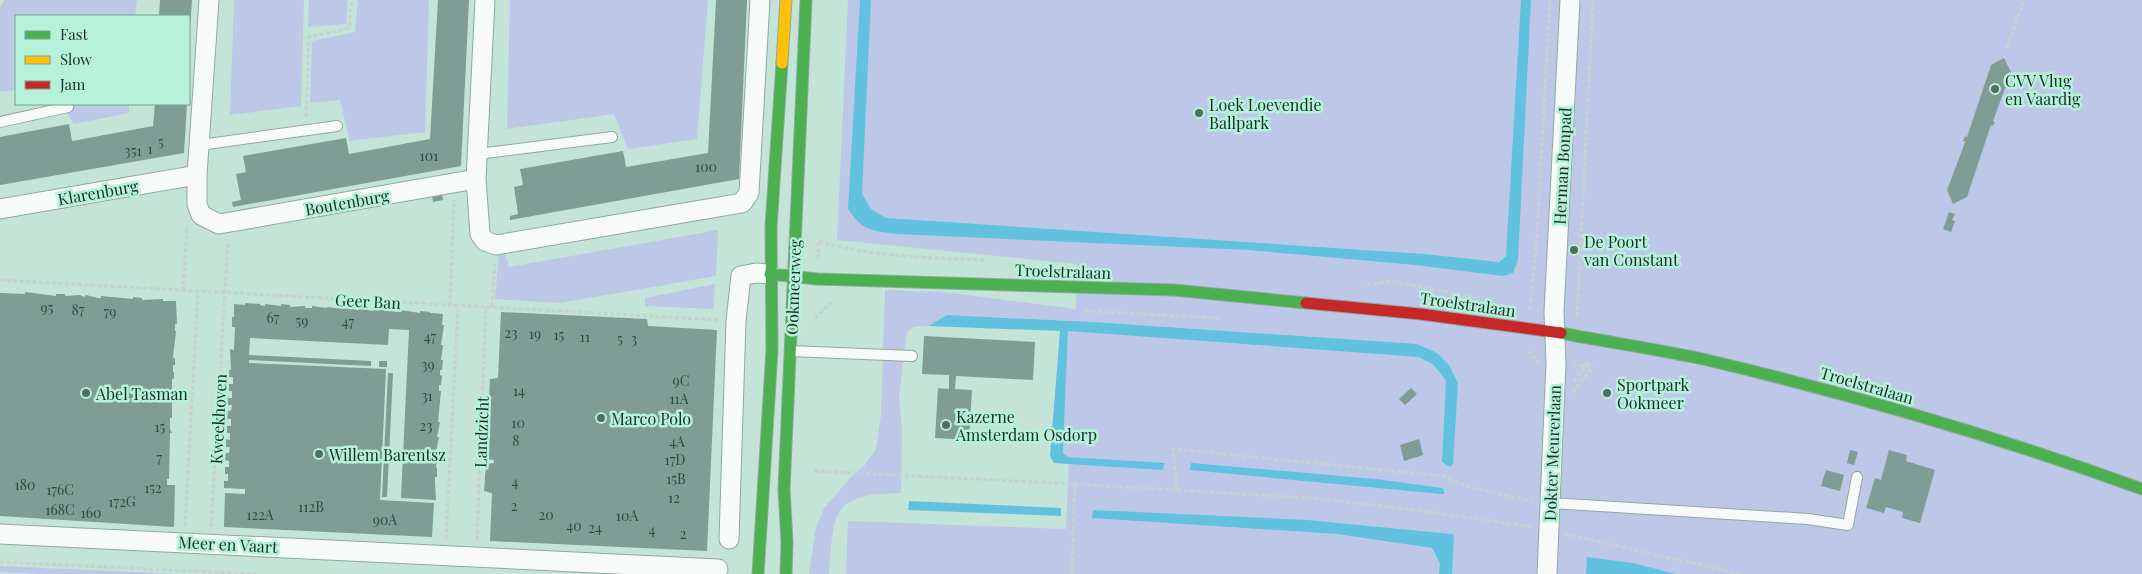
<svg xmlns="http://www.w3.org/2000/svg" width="2142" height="574" font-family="'Playfair Display',serif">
<rect width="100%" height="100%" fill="#c3e4d6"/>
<path fill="#bdc8e9" d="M4,0H137L135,16H16V90L0,92V8Z
M234,0H304L301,106L230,115Z
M309,0H348L346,24L308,27Z
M358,0H429L425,132L350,141L340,100L310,103L312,41L355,32Z
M510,0H708L697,139L628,149L614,114L507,129Z
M848,0H2142V574H846L848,521L1066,529L1069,458L1063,453L1068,331L1075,321L947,315L928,326L914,327L908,331L906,337L899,398L902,430L901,493C830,494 834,512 829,574H809L816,528L824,508L852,476L865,465L876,449L881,415L885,290L943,292L1076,309L1077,264L837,240Z
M61,104H129V113L74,124Z
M718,230L716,276L560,303L495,299L499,254L505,253L509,267Z
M715,284L713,309L645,306V298Z
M0,566L178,574H45L0,572Z"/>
<path fill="#60c2de" d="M860,0H871L862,194L871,209L886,218L1424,254L1499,262L1506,256L1521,0H1531L1518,260L1513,273L1503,276L1415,265L1249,250L898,234C873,231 862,231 848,209Z
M947,315L1093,322L1417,344L1437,353L1449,365L1458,383L1453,464L1450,467L1442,462L1446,381L1434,365L1419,357L1068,331L1063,453L1068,457L1165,463L1162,470L1054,463L1050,456L1060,331L928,326Z
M1191,463L1376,479L1442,488L1444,490V494H1441L1190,470Z
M909,501L1061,508V516L908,510Z
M1093,510L1307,520L1452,534L1454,537L1452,574H1439L1440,563L1432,548L1337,534L1092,518Z
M1587,557L1633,563L1676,574H1586Z"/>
<path fill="#7f9c95" d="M160,0H192L190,28H189V16H159Z
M438,0H469L461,166L233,207L232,202L241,200L236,174L246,172L243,156L346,138L349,154L430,139Z
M716,0H747L739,179L510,220V216L518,214L514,187L523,185L520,169L623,151L626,167L708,153Z
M2004,58L2011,72L1993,121L1995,122L1993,126L1991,125L1967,197L1953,204L1947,190L1964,145L1965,141H1963L1965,136L1967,137L1991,65Z
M155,104H187L184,153L0,185V137L69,124L72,141L153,126Z
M441,188L443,200L433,202L431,190Z
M1949,212L1955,214L1952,220L1955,221L1951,232L1943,229Z
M25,292L56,296V294H65V296L80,295L84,297L86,295L98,298H101V296L133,299V297L142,298V300L163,299V301H176L177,324H175V331H176L173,358H175V365H173V372H174V379H172V418H170V429L172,433H170L169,479H167V485H175L174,527L0,516V293L25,294Z
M245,303L260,304V305L265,306V304L281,306V304L290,305V307L305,306V308H312V306L327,308V307L342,309L343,308L358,310V308L367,309V310L373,311V309L400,312V310L420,313V311L430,312V313L443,314L442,325H444L441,345H443L441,360H443L442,370H440V375L442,376L441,385H439V391H441L438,422H440L437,437H439L436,452L438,453L436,468H437V477H435V483L436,500L401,498L409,330L389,329L388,345L250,338L249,355L371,361V366L249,360V363L386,369L380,500L434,503L432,537L224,527L225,493L245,494V489L224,488V481H228V474H225V467H229V461L225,460L226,453H229L230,447H226V439L230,440V433H227V426H231V419H227L228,411H231L232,405H228V398H232V391H229V384H233V377H229V370H231L230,349L234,350L235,327H232V317H234V304L245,305Z
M501,312L647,319L648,326L717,330L707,551L490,541L492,493L484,491L486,464L494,463V460L486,459L490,379L498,378Z
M924,336L1035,342L1033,380L956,376L955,389L972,390L969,440L935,438L938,388L949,389V375L922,374Z
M379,361H387V367H379Z
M388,373H393L387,497H382Z
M1411,388L1417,394L1405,405L1399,399Z
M1419,439L1423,455L1404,461L1400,445Z
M1850,450L1858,452L1854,465L1847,463Z
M1889,450L1907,455L1906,461L1935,470L1920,523L1902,518L1903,512L1886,507L1884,513L1866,508L1875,478L1881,480Z
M1826,470L1844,475L1840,491L1821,486Z"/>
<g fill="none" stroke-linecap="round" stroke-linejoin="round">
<g stroke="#90a99f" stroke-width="12">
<path id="lane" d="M0,122L68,107
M200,145L337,126
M478,154L612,137
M790,351L912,356
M1551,503L1808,519L1848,525L1857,477"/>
</g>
<g stroke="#90a99f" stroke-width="21">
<path id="street" d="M197,175V204L201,215L219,224L476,179L485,0
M476,179L480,234L485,241L496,245L742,203L749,193L760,0
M0,209L197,175L209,0
M0,534C239,544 478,558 718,569
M729,539L736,321L741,276L756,273L770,274
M1547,574L1556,363L1554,312L1570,0"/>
</g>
<g stroke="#90a99f" stroke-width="13">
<path id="fast" d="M770,274L817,279L1174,290L1306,303
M1561,333C1608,342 1656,349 1703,359C1851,394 1999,437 2142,489
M758,574L772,350L771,227L782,63
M786,574L787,542L784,489L806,0"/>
</g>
<g stroke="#90a99f" stroke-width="13">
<path id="slow" d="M782,63L786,0"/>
</g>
<g stroke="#90a99f" stroke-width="13">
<path id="jam" d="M1306,303L1420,314L1561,333"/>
</g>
<path stroke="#c9d2ce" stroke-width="3" stroke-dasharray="4 2.5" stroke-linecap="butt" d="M2007,48L2024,0
M306,117L309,37L349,28L352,0
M819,241C871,257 932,258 985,260
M818,259L819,240
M0,280L720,320
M1367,285L1390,281L1479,298
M183,291L187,225
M450,305L454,200
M492,306L495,262
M1530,309L1537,234L1550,0
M1085,311L1219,318
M1577,316L1593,0
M815,318L833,301
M1528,351L1539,362
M1573,365L1593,366
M1574,381L1589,360
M1573,393L1593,366
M814,471L1075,484L1310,498L1416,510L1532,527
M1177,490L1173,449L1443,476L1468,487L1532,501
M185,526L198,292
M211,527L228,239
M1565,534L1740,574
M446,539L458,305
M477,540L486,306
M0,562L256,574
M1072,574L1075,484"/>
<use href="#lane" stroke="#f6fbf9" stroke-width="10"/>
<use href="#street" stroke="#f6fbf9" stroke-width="19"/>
<use href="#fast" stroke="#4caf50" stroke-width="11"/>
<use href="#slow" stroke="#ffc107" stroke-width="11"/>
<use href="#jam" stroke="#c62828" stroke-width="11"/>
</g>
<g fill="#536e64" stroke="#b6f1d9" stroke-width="2">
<circle cx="1995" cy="89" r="5"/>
<circle cx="1199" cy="113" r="5"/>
<circle cx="1574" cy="250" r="5"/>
<circle cx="86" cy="393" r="5"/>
<circle cx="1607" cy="393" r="5"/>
<circle cx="601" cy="418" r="5"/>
<circle cx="946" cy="425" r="5"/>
<circle cx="319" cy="454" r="5"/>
</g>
<g text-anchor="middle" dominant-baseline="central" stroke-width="5" stroke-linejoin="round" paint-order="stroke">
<g font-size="14" fill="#314a42">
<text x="161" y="141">5</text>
<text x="150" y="148">1</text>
<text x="133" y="150">351</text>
<text x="429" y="155">101</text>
<text x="706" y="166">100</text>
<text x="47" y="307">95</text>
<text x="78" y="309">87</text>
<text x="110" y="311">79</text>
<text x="273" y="317">67</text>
<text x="302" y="320">59</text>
<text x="348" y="321">47</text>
<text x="511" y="332">23</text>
<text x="535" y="333">19</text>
<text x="559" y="334">15</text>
<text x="430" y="336">47</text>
<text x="585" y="336">11</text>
<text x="620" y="338">5</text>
<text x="634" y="338">3</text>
<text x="428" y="364">39</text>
<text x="681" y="380">9C</text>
<text x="519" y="390">14</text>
<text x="427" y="395">31</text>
<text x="679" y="398">11A</text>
<text x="518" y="422">10</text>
<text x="426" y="425">23</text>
<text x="160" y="426">15</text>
<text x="516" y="440">8</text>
<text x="677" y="441">4A</text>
<text x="159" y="457">7</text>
<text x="675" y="459">17D</text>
<text x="676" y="478">15B</text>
<text x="515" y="481">4</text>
<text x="25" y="484">180</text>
<text x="153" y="487">152</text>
<text x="60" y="489">176C</text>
<text x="674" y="497">12</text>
<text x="122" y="501">172G</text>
<text x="514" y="505">2</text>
<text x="311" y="506">112B</text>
<text x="60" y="509">168C</text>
<text x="91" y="512">160</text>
<text x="260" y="514">122A</text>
<text x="546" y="514">20</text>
<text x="627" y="515">10A</text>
<text x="385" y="519">90A</text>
<text x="574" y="525">40</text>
<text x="595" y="527">24</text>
<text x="652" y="529">4</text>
<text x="683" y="533">2</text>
</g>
<g font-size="16" fill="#172f26" stroke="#b6f1d9" text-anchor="start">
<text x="2005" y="80">CVV Vlug<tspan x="2005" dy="18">en Vaardig</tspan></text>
<text x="1209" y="104">Loek Loevendie<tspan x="1209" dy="18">Ballpark</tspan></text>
<text x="1584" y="241">De Poort<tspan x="1584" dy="18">van Constant</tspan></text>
<text x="1617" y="384">Sportpark<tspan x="1617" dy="18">Ookmeer</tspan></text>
<text x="96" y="393">Abel Tasman</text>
<text x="956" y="416">Kazerne<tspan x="956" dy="18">Amsterdam Osdorp</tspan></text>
<text x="611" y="418">Marco Polo</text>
<text x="329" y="454">Willem Barentsz</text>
</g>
<g font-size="16" fill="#172f26" stroke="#b6f1d9">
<text transform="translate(1562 166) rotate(-87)">Herman Bonpad</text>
<text transform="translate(98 192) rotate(-10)">Klarenburg</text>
<text transform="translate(347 202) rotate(-10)">Boutenburg</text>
<text transform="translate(1063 271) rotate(2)">Troelstralaan</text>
<text transform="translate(793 287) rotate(-88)">Ookmeerweg</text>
<text transform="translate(368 301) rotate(3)">Geer Ban</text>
<text transform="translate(1468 304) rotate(8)">Troelstralaan</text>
<text transform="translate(1867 385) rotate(16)">Troelstralaan</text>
<text transform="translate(218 419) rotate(-87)">Kweekhoven</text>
<text transform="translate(481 432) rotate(-88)">Landzicht</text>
<text transform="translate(1552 453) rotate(-88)">Dokter Meurerlaan</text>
<text transform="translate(228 544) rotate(3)">Meer en Vaart</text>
</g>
</g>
<rect x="15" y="15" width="175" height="90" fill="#b6f1d9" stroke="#76a391"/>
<rect x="25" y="31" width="25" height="8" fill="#4caf50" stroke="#76a391"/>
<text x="60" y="40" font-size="15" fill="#172f26">Fast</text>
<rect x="25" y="56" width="25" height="8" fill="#ffc107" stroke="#76a391"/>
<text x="60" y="65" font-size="15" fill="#172f26">Slow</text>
<rect x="25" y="81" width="25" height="8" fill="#c62828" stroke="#76a391"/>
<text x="60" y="90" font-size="15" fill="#172f26">Jam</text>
</svg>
